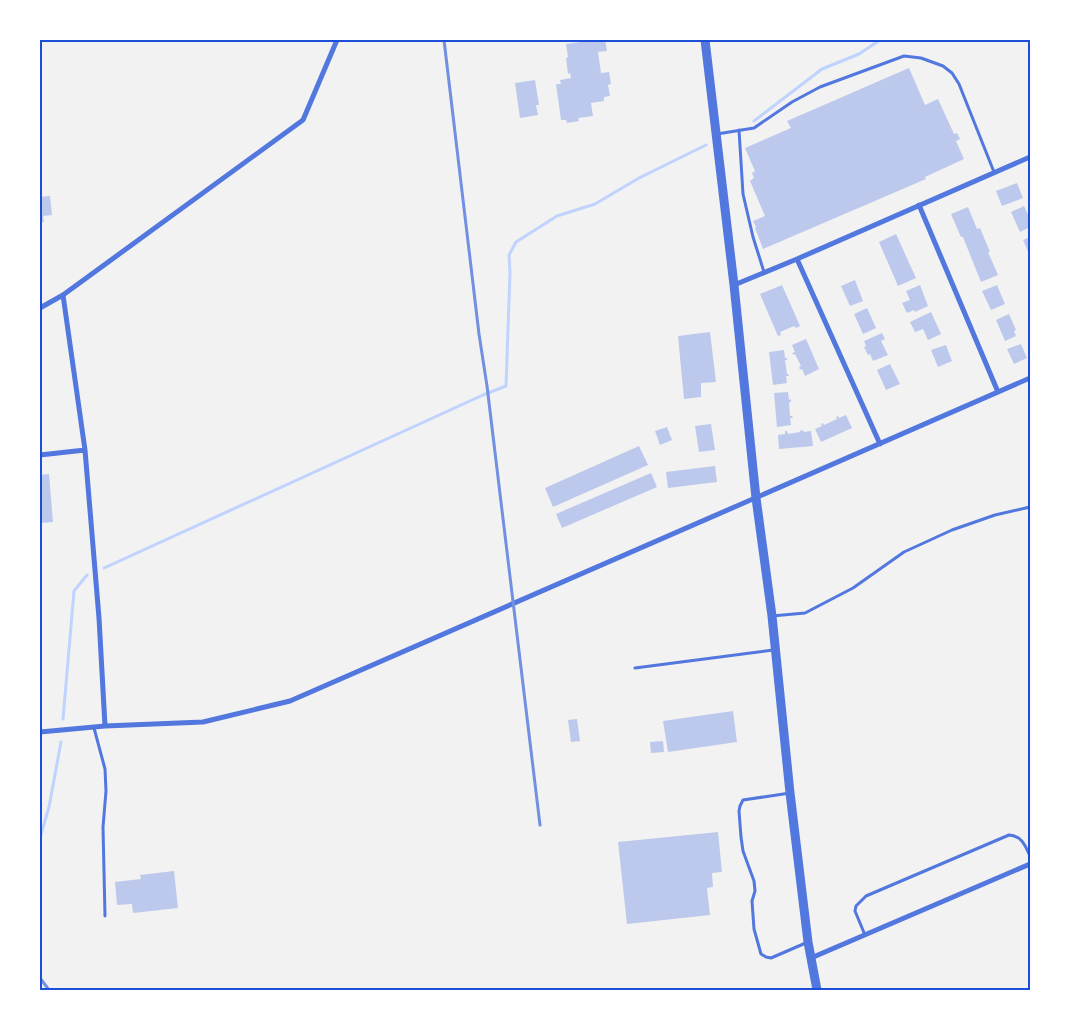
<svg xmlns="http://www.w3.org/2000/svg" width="1070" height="1030" font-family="Raleway,sans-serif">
<rect width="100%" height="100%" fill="#f2f2f2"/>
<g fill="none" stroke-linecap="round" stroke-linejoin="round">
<path stroke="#bfd3fe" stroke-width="3" d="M754,121L822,69L859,54L880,40
M104,568L483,395L506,386L510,273L509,255L516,242L557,216L595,204L639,178L706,145
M63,719L74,591L87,575
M40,838L49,807L61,742"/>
</g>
<path fill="#bdc9ec" d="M595,40H605L607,51L598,52L601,73L609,72L611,84L608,85L610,96L604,97V101L591,103L593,116L578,118L579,121L567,123L566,120H561L556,84H561L560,80L571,78L570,73L568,74L566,58L568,57L566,44Z
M909,68L925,105L938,99L954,134L957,133L960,139L956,141L964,159L925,177L926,179L763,249L755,228L756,227L753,221L765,216L750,181L754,178L752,173L755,171L745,148L791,128L787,121Z
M535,80L539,105H536L538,115L520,118L515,83Z
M1017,183L1023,198L1002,206L996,191Z
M50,196L52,215L43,216L44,222H40V197Z
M1024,206L1030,219V227L1020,232L1011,212Z
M968,207L977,229L980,228L990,252H988L998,275L981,282L963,237H961L951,214Z
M896,234L916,278L898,286L879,242Z
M1030,237V256L1023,240Z
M855,280L863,301L850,306L841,286Z
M782,285L800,326L796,328L794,326L780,332L781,335L778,336L760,294Z
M920,285L928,306L915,312L914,310L907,313L902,303L910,300L906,291Z
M997,285L1005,304L991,310L982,291Z
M867,308L876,328L863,334L854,314Z
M931,312L941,334L928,340L923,329L915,332L910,322Z
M1009,314L1016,330L1014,331L1016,336L1005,341L996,320Z
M710,332L716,382L701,383V397L684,399L678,336Z
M882,333L885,339L881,341L888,355L873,361L870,354L868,355L864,347L866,346L864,341Z
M806,339L819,369L805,376L802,369L800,370L799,367L801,366L795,354L794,355L792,353L795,352L792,345Z
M1021,344L1027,358L1014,364L1007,349Z
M946,345L952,361L938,367L931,350Z
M784,350L785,358H787V360H785L787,374H788L789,376H786L787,383L773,385L769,352Z
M890,364L900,384L886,390L877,370Z
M788,392L789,400L791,399V402H789L790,416H792L793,418H790L791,425L777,427L774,393Z
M846,415L852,428L821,442L815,429L822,426L821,424L823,423L824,425L837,419L836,417L838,416L839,418Z
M711,424L715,450L699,452L695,426Z
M667,427L672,440L660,445L655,431Z
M803,430L804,432L811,431L813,446L779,449L778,435L785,434V431H787L788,434L800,432V431Z
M639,446L648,465L553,507L545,488Z
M715,466L717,482L668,488L666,472Z
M651,473L657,487L562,528L556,514Z
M49,474L53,522L40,523V475Z
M733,711L737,742L668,752L663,721Z
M577,719L580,741L571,742L568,720Z
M663,741L664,752L651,753L650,742Z
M718,832L722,872L712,873L713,887L707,888L710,915L627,924L618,842Z
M174,871L178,908L133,913L132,904L117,905L115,882L141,879L140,875Z"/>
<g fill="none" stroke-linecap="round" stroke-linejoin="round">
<path stroke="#5277de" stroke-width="3" d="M739,130L743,194L753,237L764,272
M717,134L754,128L792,102L820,87L904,56L921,58L943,66L952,73L959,84L994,172
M772,616L805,613L853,588L904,552L952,530L995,515L1030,507
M635,668L773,650
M94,728L105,769L106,791L103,827L105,916
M790,793L743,800L740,806L739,811L741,837L743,851L754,881L755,891L752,901L754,929L761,954L766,957L771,958L808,942
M865,935L855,911L856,906L866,896L1009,835C1022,836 1025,845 1030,856"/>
<path stroke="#5277de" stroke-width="5" d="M919,205L998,392
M797,259L880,444
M734,285L797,259L1030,157
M63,295L85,450L99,618L105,726
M40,308L63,295L303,120L337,40
M40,455L85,450
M40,732L105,726L203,722L290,701L1030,378
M811,958L1030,864"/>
<path stroke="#5277de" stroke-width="9" d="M705,40L734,285L756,498L772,616L790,793L808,942L817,990"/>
<path stroke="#7290e2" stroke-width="3" d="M444,40L479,334L487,386L540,825
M40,978L49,990"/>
</g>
<rect width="1070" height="1030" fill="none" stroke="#ffffff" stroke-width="82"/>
<rect x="41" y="41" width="988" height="948" fill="none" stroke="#1d4ed8" stroke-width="2"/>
</svg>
